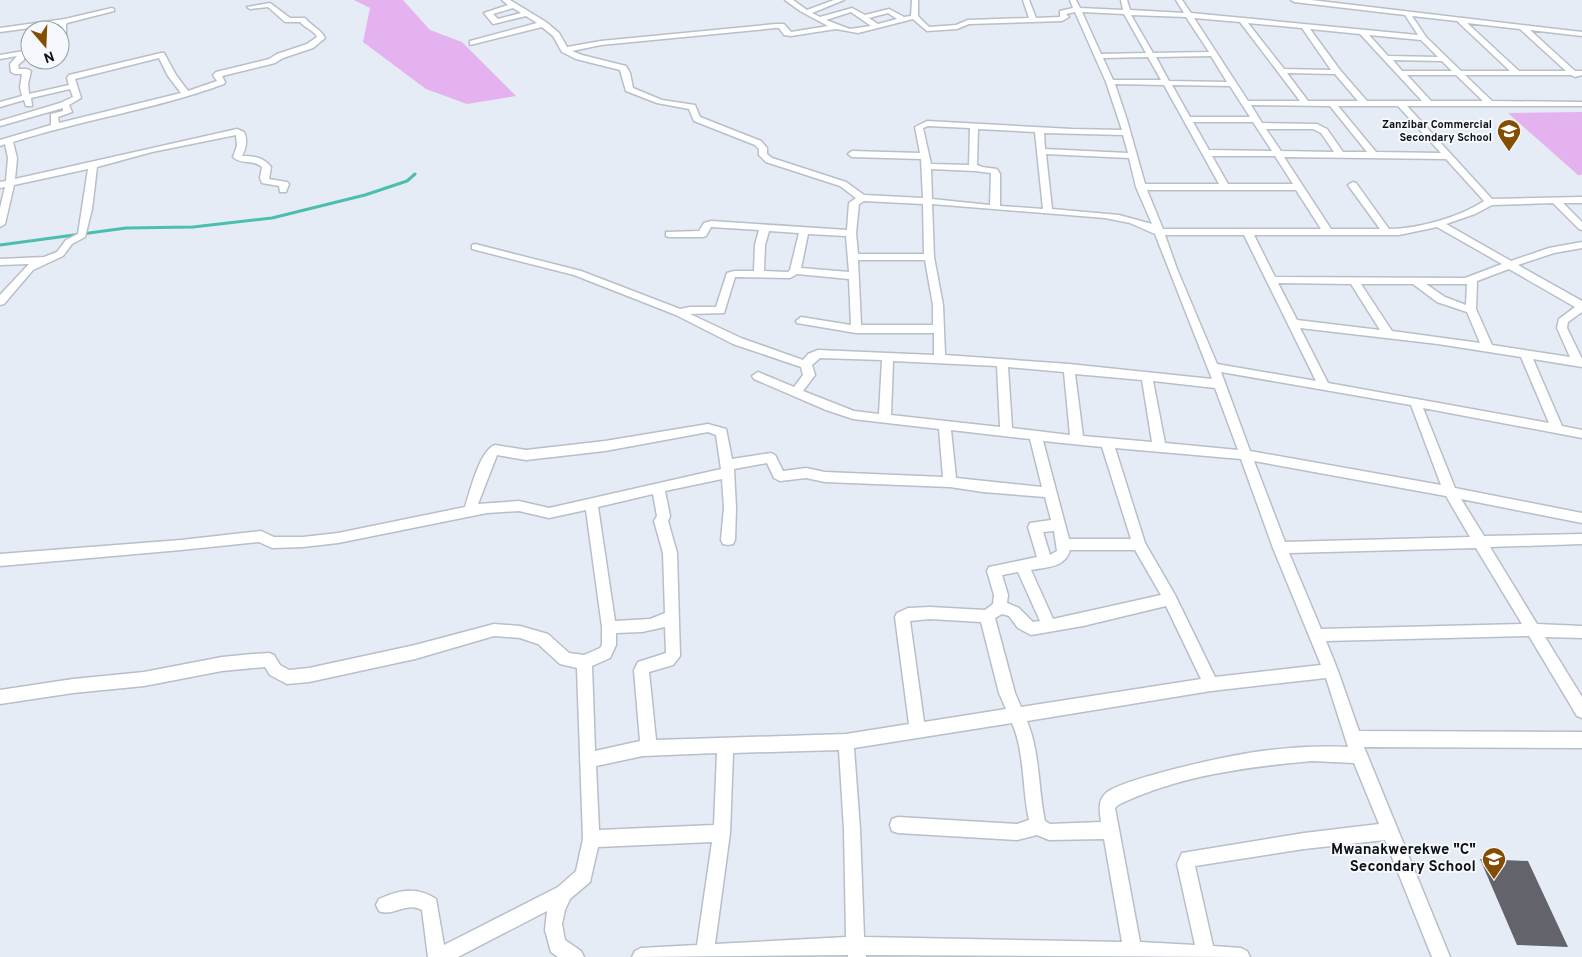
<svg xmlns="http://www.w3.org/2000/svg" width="1582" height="957" font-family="Overpass,sans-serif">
<rect width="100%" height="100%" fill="#e5ecf5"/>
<path fill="#e4b2ee" d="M354,0H403L430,30L462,42L516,96L467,104L426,89L363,42L370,8Z
M1582,112V175H1578L1508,113Z"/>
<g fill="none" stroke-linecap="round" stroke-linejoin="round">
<path stroke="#4bbeae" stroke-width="3" d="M0,245L126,228L193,227L272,218L365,195L407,181L415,174"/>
</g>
<path fill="#63636c" d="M1480,859L1528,861L1568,947L1517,945Z"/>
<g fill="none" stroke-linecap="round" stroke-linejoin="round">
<g stroke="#b8bfc8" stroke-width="3">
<path id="minor" d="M502,0H510L546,22L559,33L567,47L601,41L776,24H784L791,32L828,26L800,11L785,0H793L807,10L834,0H844L812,13L820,17L852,8L865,15L889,9L904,17L911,16L912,0H918V16L929,27L956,25L968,20L1029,18L1023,0H1029L1036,18L1060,17V11L1073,8L1070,0H1076L1080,8L1123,10L1121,0H1127L1130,10L1184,13L1176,0H1182L1191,13L1418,35L1405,15L1294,2L1291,0H1311L1582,32V36L1530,30L1575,71H1582V75L1575,77L1571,75H1465L1492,101L1582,102V106H1407L1492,199L1582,197V203H1563L1582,222V230L1579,229L1553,203L1492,205L1475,214L1446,224L1511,261L1549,248L1582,242V248L1554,253L1518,265L1582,301V312L1568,322L1567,328L1582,359V367L1533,359L1562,426L1582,430V438L1423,408L1455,488L1582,513V523L1461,499L1484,536L1582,534V544L1490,547L1537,624L1582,626V638L1545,637L1582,697V718L1577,716L1529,636L1326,641L1338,671L1359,731L1582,732V748L1364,747L1450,957H1432L1385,840L1304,849L1195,866L1213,946L1241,948L1247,951L1250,957L866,955V957H848V955L632,957L635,951L641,948L697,945L712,842L598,847L590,882L570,899L565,910L562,924L565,940L581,951L584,957H558L551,952L545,930L547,911L458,957H428L422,910C407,901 393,917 379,911L376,905L379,899C399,890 417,886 436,899L444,945L558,887L576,871L583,839L577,668L560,664L538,644L520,638L494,636L415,659L309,682L287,684L270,675L265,667L222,671L144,686L73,693L0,704V690L73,679L144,672L222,657L253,654L269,653L274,655L280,665L289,670L309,668L415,645L494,624L520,626L548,634L569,653L584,655L600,648L602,645V627L586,510L549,518L519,511L487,513L338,543L303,547L272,548L259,542L181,550L0,566V554L181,540L261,531L274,537H303L338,533L465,507C470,491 480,450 495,445L526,450L605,441L708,424L726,429L732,459L771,453L775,455L783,471L806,468L825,472L943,477L939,429L853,419L826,410L754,379L752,376L758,372L794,387L803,375L801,367L733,344L676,315L574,275L472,249V245L475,244L581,271L680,309L690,307H716L727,273L734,271H754L755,245L759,230L711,227L706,236L703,237H669L666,236V232L699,231L704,223L711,221L847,230L849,203L856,198L840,186L766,162L759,155V149L755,145L694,121L689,109L657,103L626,91L620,70L576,59L562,52L553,36L542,27L470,45V41L537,23L526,16L493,24L484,13L508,5ZM513,8L521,13L498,19L493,14ZM851,12L871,26L850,29L826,20ZM1075,12L1106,82L1122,130L1072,129L927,121L915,127L920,153L852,151L848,154L852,157L921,159L923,198L864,195L846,182L772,158L767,154V148L761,141L700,117L695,105L662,100L633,88L630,73L626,66L582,55L572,51L601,45L776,28H779L784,35L791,36L836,29L858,33L913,19L927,31L957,29L969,24L1062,21L1069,17L1066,14ZM1082,12L1124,14L1146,53L1101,54ZM888,13L897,19L878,24L869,18ZM1131,15L1186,17L1209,52L1153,53ZM1412,16L1457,21L1510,71H1461L1426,37ZM1194,18L1240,22L1300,101H1248ZM1248,23L1302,28L1331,70L1284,69ZM1467,23L1520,29L1566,71H1519ZM1310,29L1360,34L1422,101H1367L1340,70ZM1369,35L1421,40L1438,57L1388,56ZM1211,56L1227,82L1169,81L1156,57ZM1148,57L1161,80H1113L1103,58ZM1393,60L1442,61L1452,71H1402ZM1287,73L1335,74L1358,101H1308ZM1407,75H1456L1483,101H1431ZM1115,84L1164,85L1219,184H1145L1127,120ZM1172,85L1230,86L1250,117H1190ZM1251,105L1330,106L1367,152H1343L1327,129L1317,124L1262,123ZM1338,106H1398L1441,153L1376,152ZM1193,122H1253L1272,151L1209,150ZM928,126L970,128L969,165L931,164L923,128ZM978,129L1035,132L1043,209L1000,206V174L997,169L982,167L977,165ZM1266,129H1313L1321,133L1334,152L1281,151ZM1044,133L1123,135L1128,153L1045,149ZM1046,154L1129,158L1136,187L1152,224L1119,215L1052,209ZM1212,156H1275L1293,184H1228ZM1284,157L1446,159L1484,201C1460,217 1418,229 1389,229L1356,183L1353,182L1348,185L1380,229H1331ZM931,169L975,171L991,173L990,205L932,199ZM1147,190H1296L1321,229H1163ZM864,201L923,204L924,254H858L856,233L859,204ZM932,204L1105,218L1130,223L1155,234L1212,379L1069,364L945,355L943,305L934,257ZM1437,227L1502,264L1465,278L1275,277L1254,235H1399ZM769,231L799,233L790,270L788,272L764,271L765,245ZM808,234L846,236L849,272L801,268ZM1165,235H1244L1316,381L1217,364L1177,269ZM858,260H925L933,305V325H861ZM1509,269L1575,307L1559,319L1557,328L1570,357L1492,345L1476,309L1477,281ZM797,274L849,279L851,325L801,317L796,321L797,323L856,333H934V355L818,350L808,354L803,360L741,338L690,314L724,313L735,277L790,278ZM1278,283L1351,284L1380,330L1297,320ZM1361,284H1413L1437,302L1467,312L1480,343L1392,331ZM1426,284H1467L1466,305L1445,297ZM1300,328L1438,344L1521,357L1549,423L1328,383ZM820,358L882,360L879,414L854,411L803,391L815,375L812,365ZM893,361L997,366L1000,427L891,415ZM1008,367L1064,372L1070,435L1012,428ZM1221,372L1411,405L1441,485L1250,451ZM1075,374L1142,380L1152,442L1083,436ZM1153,381L1215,388L1238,450L1165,443ZM951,430L1030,439L1042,487L956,478ZM708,432L716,435L721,469L549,508L519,501L478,504L497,455L526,460L605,451ZM1043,441L1102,447L1131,539H1069ZM1115,448L1241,459L1273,548L1321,665L1215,677L1175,595L1145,543ZM1254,461L1446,496L1470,537L1285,542ZM767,463L774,478L780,481L806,478L825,482L950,487L983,492L1045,497L1051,520L1030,523L1028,527L1037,557L989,567L987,571L994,595L993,604L985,610L930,607L908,608L897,613L895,617L909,724L846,734L656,740L649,672L673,665L680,656L677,553L668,521L670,516L665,491L722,479L724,508L721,540L723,544L728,545L733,544L735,540L736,508L734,469ZM653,494L657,516L654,521L663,553L665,613L650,619L615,621L598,507ZM1054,531L1057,551L1050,555L1043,532ZM1476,548L1522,624L1321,629L1289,553ZM1070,550H1135L1161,595L1053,619L1031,570C1046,567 1065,568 1070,550ZM1018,572L1040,621L1033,622L1019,608L1007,603L1008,595L1002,575ZM1166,606L1201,679L1021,707L1015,693L995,618L1002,614L1009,616L1018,628L1031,635L1083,626ZM930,619L981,622L999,693L1006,709L924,722L910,621ZM665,627L666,653L638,662L634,670L640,741L595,751L592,666L610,658L616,645V633L642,632ZM1326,678L1348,747C1281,744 1228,755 1163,772C1149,776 1117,784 1106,793C1097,801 1100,812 1101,822L1050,824L1045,821C1038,788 1040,752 1027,721L1211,691ZM1012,723C1025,753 1022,789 1029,820L1017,824L898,817L892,819L890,825L892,831L898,833L1017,840L1037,835L1049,840L1104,839L1122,942L864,937L860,829L854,748ZM839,750L844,829L846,937L715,944L730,833L733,753ZM717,753L714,825L599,830L596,766L643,756ZM1312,761L1354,763L1379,824L1304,833L1182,853L1177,864L1195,945L1140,942L1115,808L1118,805C1178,776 1246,767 1312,761Z
M270,3L290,18H305C311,26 321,29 325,38L313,48L283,58L275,63L222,76L225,82L224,84C156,109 82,120 13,142L17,158L15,179L237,129L244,132C248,140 246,148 242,156C254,156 263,157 271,167L269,179L287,182L289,184L286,192H280L279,186L262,183L260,178L262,167C253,159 241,165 233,157L237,146L236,135L152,152L97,167L92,209L85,237L72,244L63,256L33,270L4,304L0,305V295L29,264L0,265V259L44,257L57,252L66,240L78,234L88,169L14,185L5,224L0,227V208L5,187L0,188V182L6,181L8,158L5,144L0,146V140L51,125V114L63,111V108L0,126V121L60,103L73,97L70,89L31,98L32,106H26L24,100L0,107V102L22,96L20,87L22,74H15L11,72L10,64L17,56L0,59V55L30,50V54L25,55L24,60L18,65L19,69H27L31,71L28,84L29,94L69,85L67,78L69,75L161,53H164L176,75L188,91L217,81L213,75L216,72L269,59L277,54L307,44L317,37C315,31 305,28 300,22H285L268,7L250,9L247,7ZM159,58L168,76L181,93L59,123L58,117L72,112L69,105L81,98L75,79Z
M112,8L114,9V11L67,23L66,25V46L60,48L59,24L0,32V28L65,19Z"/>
</g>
<use href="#minor" fill="#fff" fill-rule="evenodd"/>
</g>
<defs>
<g id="school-pin" transform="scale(1.25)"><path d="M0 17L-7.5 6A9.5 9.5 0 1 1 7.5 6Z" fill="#854d00" stroke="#f5f9fe"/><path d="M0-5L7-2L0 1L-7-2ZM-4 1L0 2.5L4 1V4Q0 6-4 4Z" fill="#fff"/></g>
</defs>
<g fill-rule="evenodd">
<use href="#school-pin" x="1509" y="131"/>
<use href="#school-pin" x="1494" y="859"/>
</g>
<g text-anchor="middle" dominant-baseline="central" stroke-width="4" stroke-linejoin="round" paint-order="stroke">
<g font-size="11" font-weight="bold" fill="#0f1114" stroke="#f5f9fe" text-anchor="end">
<text x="1492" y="125">Zanzibar Commercial<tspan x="1492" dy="13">Secondary School</tspan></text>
</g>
<g font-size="15" font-weight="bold" fill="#0f1114" stroke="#f5f9fe" text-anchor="end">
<text x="1476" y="850">Mwanakwerekwe "C"<tspan x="1476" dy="17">Secondary School</tspan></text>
</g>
</g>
<g transform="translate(45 45) rotate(161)"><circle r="24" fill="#f5f9fe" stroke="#999ca0"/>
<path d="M0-4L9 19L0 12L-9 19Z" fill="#854d00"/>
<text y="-8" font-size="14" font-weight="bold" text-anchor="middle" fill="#0f1114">N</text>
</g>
</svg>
